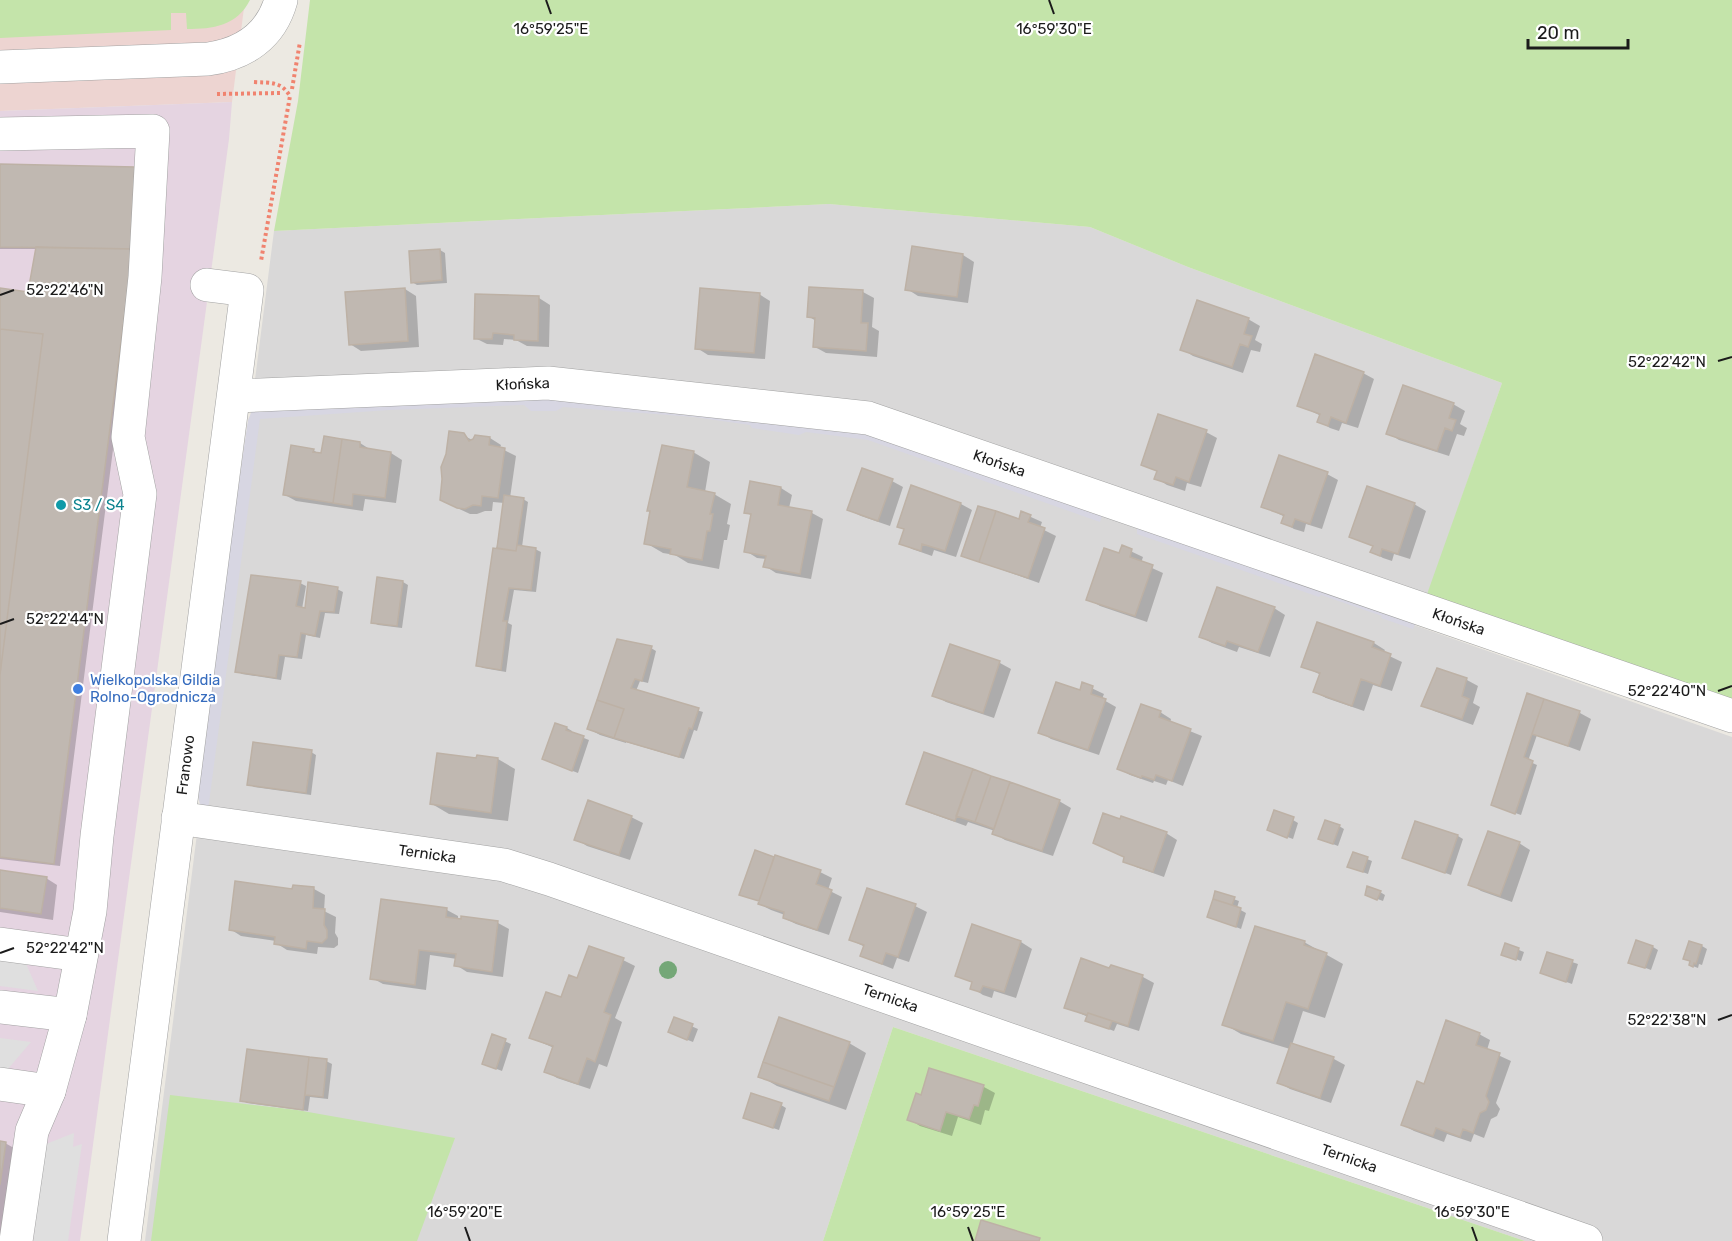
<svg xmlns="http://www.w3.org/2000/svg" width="1732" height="1241" font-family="Rubik,sans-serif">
<rect width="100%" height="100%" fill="#ece9e2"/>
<path fill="#d9d8d8" d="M829,204L1090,227L1188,267L1502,383L1429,591L1414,625L1732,737V1241H1525L893,1027L823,1241H145L274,231Z"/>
<path fill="#edd4d1" d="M0,0H245L232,102L0,111Z"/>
<path fill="#e5d4e1" d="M232,102L229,139L80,1241H0V111Z"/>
<path fill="#c4e4aa" d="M0,0H250C237,26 213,29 187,29L186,13H171V30L0,38Z
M310,0H1732V704L1426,597L1502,383L1188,267L1090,227L829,204L274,231L298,101Z
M893,1027L1525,1241H823Z
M170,1095L297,1110L455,1138L417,1241H151Z"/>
<path fill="#dfdfdf" d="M0,955L24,959L38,991L0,986Z
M0,1038L31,1042L8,1069L0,1068Z
M74,1133L73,1147L82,1144L68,1241H33L46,1144Z"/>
<path fill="#d7d6e2" d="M541,398L858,430L1416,622L1413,629L1381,618L1382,616L1321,595L1319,597L1137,534V528L1102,516L1100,522L868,440L806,432L799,435L752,428L750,425L694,417L563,407L556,411H531L524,405L389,410L260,419L208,810L200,805L198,796L237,495L248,420L252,411Z"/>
<path fill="#0003" d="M0,166L138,253L60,866L0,859V289L30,293L37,249H0Z
M440,250L445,253L447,283L417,285L412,282Z
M963,255L974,262L968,303L918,296L907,289Z
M810,288L863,292L874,298L872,327L879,331L877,357L826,353L815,347L816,321L808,316Z
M405,289L416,296L419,347L361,351L350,344Z
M759,294L770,301L765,359L708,355L697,348Z
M539,298L550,305L549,347L527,346L516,340L504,339L503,345L487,344L475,338Z
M1248,319L1260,326L1255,340L1262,344L1260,352L1251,350L1243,373L1193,356L1182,349Z
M1363,373L1374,379L1358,428L1342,423L1339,431L1330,428L1319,421L1321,416L1299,405Z
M1453,404L1465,411L1460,424L1467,428L1464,436L1457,434L1449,456L1399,440L1388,433Z
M1206,432L1217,438L1201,487L1187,483L1185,491L1167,485L1156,478L1158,472L1143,464Z
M463,435L474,441L490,438L501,445L500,448L516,456L510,498L523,499L528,502L522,547L535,549L541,552L536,592L514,590L508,623L512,625L506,672L483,668L477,665L504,503L493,502L492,511H485L477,514H470L453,506Z
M360,443L371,450L391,453L402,460L396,503L365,499L363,511L296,501L285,495L313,450L323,456Z
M693,452L710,462L705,492L714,494L731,504L727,524L730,525L727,540H724L719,569L688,563L675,555L663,553L646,543Z
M1327,474L1338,480L1322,529L1306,524L1304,532L1294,529L1283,522L1285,517L1263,506Z
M892,481L903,487L890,526L861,516L849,510Z
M781,488L792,495L789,508L812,513L823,519L811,579L776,573L765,566L766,559L757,558L746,551L752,516L746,512Z
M961,504L972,510L956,557L934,550L932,556L912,549L901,543L905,530L899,526Z
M1414,504L1426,511L1410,559L1394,554L1392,561L1383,558L1372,552L1374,547L1351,536Z
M1022,513L1042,522L1040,528L1056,536L1039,583L986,564L1020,521Z
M1122,547L1143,557L1141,563L1163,573L1147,622L1100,606L1088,599L1119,555Z
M378,579L403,582L408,585L402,628L378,625L372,622Z
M300,583L306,586L302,609H306L337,589L343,592L339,614L325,613L320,638L306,635L302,659L285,657L281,680L242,674L237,671Z
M1274,608L1285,615L1270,657L1239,647L1237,652L1212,643L1201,637Z
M1374,643L1385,650L1383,653L1402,662L1392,691L1373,685L1364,711L1326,698L1315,692L1321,675L1303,666Z
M951,646L1000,663L1011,669L994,718L946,702L934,695Z
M651,648L656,651L648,683L640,681L636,691L703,712L697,731L694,730L684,759L626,742V743L600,735L589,729Z
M1438,670L1467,680L1478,686L1473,703L1480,707L1473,725L1434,711L1423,705Z
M1083,684L1104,694L1102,699L1116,707L1099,755L1051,739L1040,732L1081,692Z
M1528,695L1580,713L1591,719L1580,751L1537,735L1528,761L1537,765L1521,815L1498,807Z
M1160,712L1171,719L1170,723L1202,736L1183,786L1168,780L1166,785L1154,781L1153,783L1130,775L1119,769Z
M556,725L567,728L572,731L571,733L589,740L578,773L549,762Z
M311,752L316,755L311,795L254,787L249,784Z
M478,756L498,759L515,769L508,821L449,814L432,804L477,760Z
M1059,801L1071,808L1053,856L1005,840L994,833L995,831L968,822L966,826L919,809L908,803Z
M631,817L643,823L630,860L587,846L576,839Z
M1293,820L1298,823L1293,839L1268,830Z
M1339,826L1344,829L1338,846L1320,839Z
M1166,833L1177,840L1164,877L1136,867L1125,861L1126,858L1094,842Z
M1458,836L1463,839L1451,875L1404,858Z
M1519,843L1530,850L1512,902L1481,891L1470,884Z
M773,859L820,872L832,878L828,890L842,897L829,935L796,924L784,918L785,915L771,910L759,904L760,901L746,897Z
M1367,859L1372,861L1368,874L1354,869Z
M0,872L46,878L57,885L53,920L0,912Z
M314,889L325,895L324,911L336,917L335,933L338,938V945L334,948L318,947L317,954L287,950L276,943V941L241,936L230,929L293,890Z
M868,890L915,906L927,912L909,962L897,958L893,969L873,961L862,955L865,947L851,940Z
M1380,892L1385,895L1383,901L1372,897Z
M1216,893L1239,901L1237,908L1246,913L1241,929L1209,916Z
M383,901L447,910L458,916V920L462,921V918L498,923L509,929L503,977L467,972L456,965L457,959L430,955L426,990L383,984L372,978Z
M973,926L1021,942L1032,949L1016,998L994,991L992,998L983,995L972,988L973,983L957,975Z
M1304,942L1343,964L1325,1018L1303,1011L1292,1045L1334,1059L1345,1065L1331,1103L1290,1089L1278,1082L1290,1049L1241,1034L1224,1024Z
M1506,945L1524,952L1521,961L1503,954Z
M1702,946L1707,949L1702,965L1699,964L1698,968L1690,965L1691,962L1685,959Z
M1653,947L1658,950L1651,970L1630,962Z
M1548,954L1578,964L1572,984L1542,973Z
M623,960L635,966L615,1018L622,1022L607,1067L599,1064L590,1089L557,1078L546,1071L554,1048L531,1038L562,999Z
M1111,967L1143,977L1154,983L1139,1031L1117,1024L1114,1031L1092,1023L1088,1017L1066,1007Z
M675,1019L698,1029L693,1042L675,1035Z
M1479,1034L1490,1040L1487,1050L1511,1061L1496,1103L1500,1109L1497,1116L1491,1119L1484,1138L1474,1134L1471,1142L1447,1134L1444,1142L1414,1131L1403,1125L1425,1086Z
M493,1036L511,1044L502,1071L489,1066Z
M849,1043L866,1053L846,1110L777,1086L760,1076Z
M248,1051L326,1061L332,1064L328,1099L310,1097L308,1111L247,1103L241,1100Z
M930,1070L984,1087L995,1093L989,1111L985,1110L981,1125L958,1117L952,1136L920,1126L909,1119L922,1096Z
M781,1105L786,1108L779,1130L750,1120Z
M0,1143H5L28,1156L0,1241Z"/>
<path fill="#c0b8b1" stroke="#bdb1a5" stroke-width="1.5" d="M0,164L135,167L133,249L0,247Z
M912,246L963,254L957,297L905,290Z
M36,247L133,249L54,864L0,857V675L43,334L0,329V288L28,292Z
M440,249L442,280L411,283L409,251Z
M809,287L863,290L861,323H868L866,351L813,347L815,318L807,317Z
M405,288L408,341L349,345L345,292Z
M700,288L760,293L754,353L695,349Z
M475,294L539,296L538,341L514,340V335L493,333L492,339H474Z
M1197,300L1249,318L1244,334L1252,336L1248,347L1240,344L1232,367L1180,350Z
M0,329L43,334L0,675Z
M1315,354L1364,372L1346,423L1331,417L1328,426L1317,422L1320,414L1297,406Z
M1403,385L1454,403L1449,418L1456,420L1452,431L1445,428L1437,451L1386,434Z
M1158,414L1207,430L1189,482L1176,477L1173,485L1154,479L1157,471L1141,465Z
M449,431L464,433L469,441L473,439L475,435L490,437L489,445L505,448L498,498L482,496L481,506L473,505L465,509L457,508L440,500L442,479L441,467L446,454Z
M324,436L342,439L333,503L283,495L291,445L314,449L313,452L321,453Z
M342,439L360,442V447L391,452L385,498L353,494L352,506L333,503Z
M662,445L694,451L687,487L715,493L710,514H713L710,531H707L702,560L670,554L671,549L644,544L650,511H647Z
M1279,455L1328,472L1310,524L1295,519L1292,527L1281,523L1284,515L1261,507Z
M862,468L893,479L878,521L847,510Z
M750,481L781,487L778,505L812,511L800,574L763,567L766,556L744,552L751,514L744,513Z
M911,485L961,503L945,551L922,544L921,551L899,544L904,529L897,527Z
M1367,486L1415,503L1398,554L1382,549L1380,556L1370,552L1373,546L1349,537Z
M504,495L524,498L516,551L497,548Z
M978,506L996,511L979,562L961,556Z
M996,511L1019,519L1021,511L1031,515L1028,522L1045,528L1028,578L979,562Z
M517,545L536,548L531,590L509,588L503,621H507L501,670L476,666L493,548L516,551Z
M1122,545L1132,549L1130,557L1153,565L1135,616L1086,600L1104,548L1119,553Z
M251,575L301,581L296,606L305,608L308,582L338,587L334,612L320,611L315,636L301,633L297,657L279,655L276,678L235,672Z
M377,577L403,581L397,626L371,623Z
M1217,587L1275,607L1258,652L1227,641L1225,646L1199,637Z
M1317,622L1374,642L1372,647L1391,654L1380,686L1361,679L1352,706L1313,692L1320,673L1301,667Z
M617,639L652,646L642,681L635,679L631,688L699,708L692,729L689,728L679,757L614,738L624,709L597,700Z
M950,644L1000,661L983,713L932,696Z
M1437,668L1467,678L1462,696L1469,699L1462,719L1421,706Z
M1056,682L1080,690L1082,682L1093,686L1091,694L1106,699L1088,750L1038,733Z
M1527,693L1544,699L1524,757L1533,761L1515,814L1491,805Z
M1544,699L1580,711L1568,746L1532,734Z
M597,700L624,709L614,738L587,729Z
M1141,704L1161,711L1159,717L1191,729L1172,781L1156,775L1154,780L1142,776L1141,778L1117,769Z
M555,723L567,727L566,730L584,736L572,771L542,759Z
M253,742L312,750L306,793L247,785Z
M924,752L973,769L955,821L906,804Z
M437,753L476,758L477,755L498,758L491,813L430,804Z
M973,769L991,776L975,822L956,816Z
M991,776L1010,782L994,829L975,822Z
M1010,782L1060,800L1042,851L992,834Z
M588,800L632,816L619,855L574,840Z
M1274,810L1294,817L1287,838L1267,830Z
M1103,813L1120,819L1121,816L1167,832L1153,872L1123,862L1124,857L1093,843Z
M1325,820L1340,825L1333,844L1318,839Z
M1415,821L1458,835L1445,873L1402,858Z
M1488,831L1520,842L1500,896L1468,885Z
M755,850L774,857L759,901L739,895Z
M1353,852L1368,857L1363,872L1347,867Z
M775,855L821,870L816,884L832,890L817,930L783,918L784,912L758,904Z
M0,870L47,877L41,914L0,908Z
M235,881L292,889L293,885L314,887L313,908L325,909L324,925L327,930V938L322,943L307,941L306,949L274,944L275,937L229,930Z
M1367,886L1381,891L1377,900L1365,895Z
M867,888L916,904L898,957L886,953L882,964L860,956L864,945L849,940Z
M1215,891L1235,897L1232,905L1213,899Z
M381,899L447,908L446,917L461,919V916L498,921L492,972L454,966L456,954L419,950L415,985L370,979Z
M1213,899L1241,908L1236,927L1207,917Z
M972,924L1021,941L1004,992L983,986L980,992L970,989L972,982L955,976Z
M1255,926L1305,941L1304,945L1327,953L1308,1009L1286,1002L1273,1041L1222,1025Z
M1636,940L1653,946L1645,968L1628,963Z
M1689,941L1702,945L1696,964L1694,963L1693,967L1689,965L1690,961L1683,959Z
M1505,943L1519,948L1516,960L1501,955Z
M589,946L624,958L604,1012L611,1015L595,1062L587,1058L578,1084L544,1072L553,1046L529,1038L546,992L561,997L569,975L577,978Z
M1547,952L1573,960L1566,982L1540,973Z
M1081,958L1109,968L1111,965L1143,975L1128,1026L1088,1013L1087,1015L1064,1008Z
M1088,1013L1112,1021L1109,1029L1085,1021Z
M674,1017L693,1024L687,1040L668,1032Z
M779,1017L850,1042L834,1087L763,1062Z
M1446,1020L1480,1033L1476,1045L1500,1053L1486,1096L1489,1102L1486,1110L1480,1113L1473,1133L1463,1129L1460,1137L1436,1128L1433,1136L1401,1125L1417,1081L1424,1084Z
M492,1034L506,1039L496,1069L482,1064Z
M1291,1043L1334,1057L1320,1098L1277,1083Z
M247,1049L309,1057L303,1110L240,1101Z
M309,1057L327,1059L323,1097L305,1095Z
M763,1062L834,1087L829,1101L758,1077Z
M929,1068L984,1085L978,1106L974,1105L969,1119L946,1112L940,1131L907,1120L916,1093L921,1095Z
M751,1093L782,1103L773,1128L743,1118Z
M0,1141L6,1142L0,1185Z
M981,1220L1040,1238L1039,1241H975Z"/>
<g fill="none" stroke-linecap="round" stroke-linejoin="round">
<g stroke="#a2a2a2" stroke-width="34">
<g id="minor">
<path d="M0,67L208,59C244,54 271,36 281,0"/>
<path d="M0,134L153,131L145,277L128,437L140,494L97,836L90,911L70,1015L49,1091L32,1131L16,1241"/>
<path id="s1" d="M235,396L548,383L868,418L1732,716"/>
<path id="s2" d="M178,818L504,865L549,879L1586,1241"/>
<path d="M0,944L81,955"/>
<path d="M0,1007L70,1015"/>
<path d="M0,1084L49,1091"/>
<path id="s3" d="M124,1241L247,290L207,285"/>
</g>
</g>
<path stroke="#f0836f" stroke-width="4" stroke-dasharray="3 3" stroke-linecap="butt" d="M254,82C270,83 281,81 290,96L261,261
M292,89L300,42
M217,94L282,93"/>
<use href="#minor" stroke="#fff" stroke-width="33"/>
</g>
<circle fill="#74a777" cx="668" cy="970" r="9"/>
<path fill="none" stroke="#1b1b1b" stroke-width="2" d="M546,0L551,14M1049,0L1054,14M0,295L14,290M1718,361L1732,357M0,624L14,619M1718,691L1732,686M0,953L14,948M1718,1020L1732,1015M465,1227L470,1241M968,1227L973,1241M1472,1227L1477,1241"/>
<circle fill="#0f9aa8" stroke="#fff" stroke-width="2" cx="61" cy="505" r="6"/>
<circle fill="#3f7fe0" stroke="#fff" stroke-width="2" cx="78" cy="689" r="6"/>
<g text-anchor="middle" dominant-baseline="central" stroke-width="4.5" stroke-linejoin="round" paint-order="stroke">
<g font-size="15" fill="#1b1b1b" stroke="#fff">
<text stroke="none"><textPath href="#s1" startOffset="288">Kłońska</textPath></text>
<text stroke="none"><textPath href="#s1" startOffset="774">Kłońska</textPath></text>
<text stroke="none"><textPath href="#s1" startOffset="1260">Kłońska</textPath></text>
<text stroke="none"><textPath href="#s3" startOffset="480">Franowo</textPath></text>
<text stroke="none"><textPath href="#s2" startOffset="252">Ternicka</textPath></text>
<text stroke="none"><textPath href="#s2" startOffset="738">Ternicka</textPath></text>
<text stroke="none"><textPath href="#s2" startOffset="1224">Ternicka</textPath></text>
</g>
<g font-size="15" fill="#0d838f" stroke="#fff" text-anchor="start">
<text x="73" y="505">S3 / S4</text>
</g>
<g font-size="15" fill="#366cbe" stroke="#fff" text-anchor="start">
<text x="90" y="680">Wielkopolska Gildia<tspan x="90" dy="17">Rolno-Ogrodnicza</tspan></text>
</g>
</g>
<g font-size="15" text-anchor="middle" fill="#1b1b1b" stroke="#fff" stroke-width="4.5" stroke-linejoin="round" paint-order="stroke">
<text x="551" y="34">16°59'25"E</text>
<text x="1054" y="34">16°59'30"E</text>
<text x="65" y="295">52°22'46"N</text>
<text x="1667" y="367">52°22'42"N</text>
<text x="65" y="624">52°22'44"N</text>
<text x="1667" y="696">52°22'40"N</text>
<text x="65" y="953">52°22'42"N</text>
<text x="1667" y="1025">52°22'38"N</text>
<text x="465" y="1217">16°59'20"E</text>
<text x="968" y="1217">16°59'25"E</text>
<text x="1472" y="1217">16°59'30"E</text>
</g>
<path d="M1528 39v9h100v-9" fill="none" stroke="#1b1b1b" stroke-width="3"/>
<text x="1537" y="39" font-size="18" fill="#1b1b1b" stroke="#ffffff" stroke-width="4.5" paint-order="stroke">20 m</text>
</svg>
